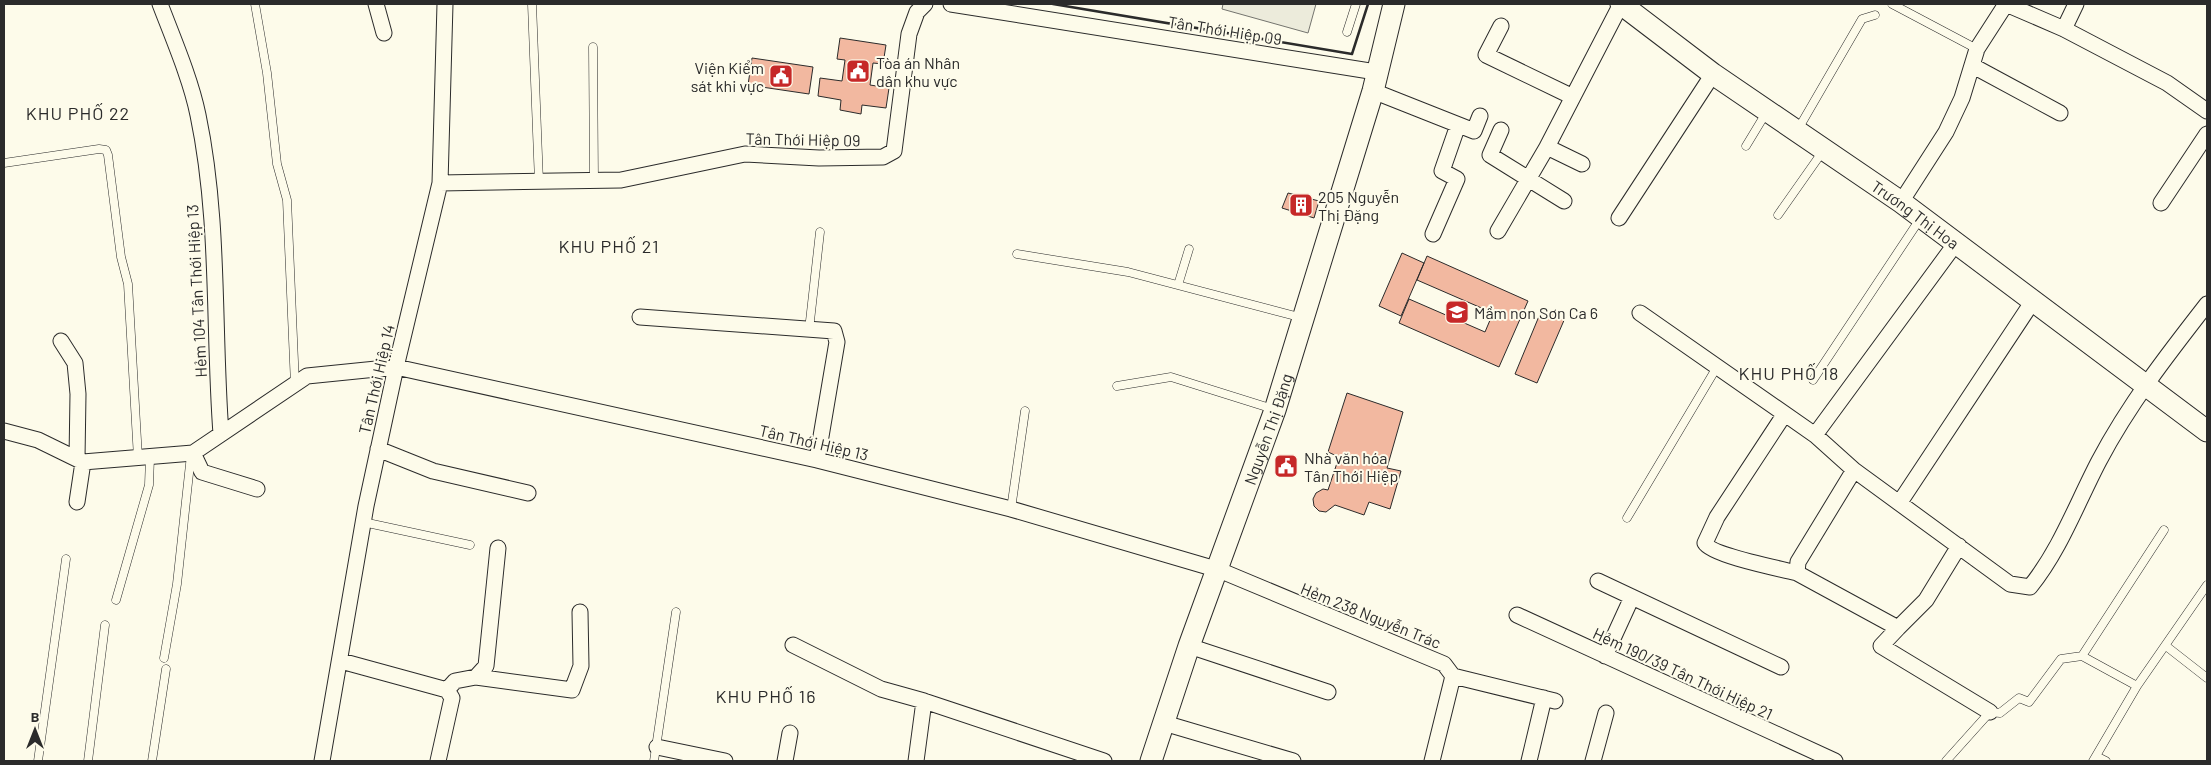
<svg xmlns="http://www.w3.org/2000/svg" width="2211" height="765" font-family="Barlow,sans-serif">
<rect width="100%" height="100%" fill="#fdfbea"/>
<path fill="#ecebdb" stroke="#74746e" d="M1223,4H1316L1308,33L1222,9Z"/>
<path fill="#f2b8a0" stroke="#2b2b2b" d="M840,38L886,45L883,64L873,63L870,85L889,88L886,108L862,105L861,114L840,110L841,100L818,96L820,78L842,81L845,60L837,59Z
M752,58L813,67L809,94L748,85Z
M1288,193L1319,201L1314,218L1282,208Z
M1402,253L1424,263L1401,316L1379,306Z
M1427,256L1528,301L1499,367L1399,323L1409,299L1485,332L1493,313L1417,280Z
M1542,309L1565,318L1537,383L1515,374Z
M1347,393L1403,412L1387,468L1401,471L1390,509L1369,502L1364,515L1335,505L1326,512L1319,511L1314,506L1313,499L1316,493L1323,489L1328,490L1339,457L1328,452Z"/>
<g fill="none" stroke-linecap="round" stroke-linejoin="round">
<g stroke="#2b2b2b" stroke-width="9">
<path id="lane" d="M255,4L267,73L277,164L287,200L295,385
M532,4L539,182
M1892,4L1977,49
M1347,32L1356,4
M593,47L594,181
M1797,131L1862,19L1875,15
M1746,146L1766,113
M4,163L99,149L106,150L108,155L121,257L128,284L138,458
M1778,215L1823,151
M1017,254L1128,272L1303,318
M1178,285L1189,249
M809,330L820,232
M1813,380L1920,219
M1117,386L1171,377L1273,409
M1011,509L1025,411
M1627,518L1717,367
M363,522L470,545
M116,600L149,485L150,457
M2166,646L2207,678
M2082,656L2164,530
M2082,656L2137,686
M164,658L177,584L191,455
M2096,756L2106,761
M38,761L66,559
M88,761L105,625
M152,761L166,669
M654,761L676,612
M1946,761L1990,712L2000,713L2019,698L2029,702L2061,659L2082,656
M2093,761L2137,686L2207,585"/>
</g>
<g stroke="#2b2b2b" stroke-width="17">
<path id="street" d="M160,4C173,38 191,80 198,115C220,220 213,328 221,434
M376,4L384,33
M951,4L1376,72
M1501,26L1486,55L1573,97
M2064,29L2076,4
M1973,66L2060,113
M1373,91L1474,131L1480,116
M1501,130L1490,155L1564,201
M1582,164L1547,147L1621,4
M440,183L621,180L745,154L819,158L883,157L894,151L909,34L917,12L925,4
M1901,202L1946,132L1962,98L1977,49L2006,4L2064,29L2167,83L2207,111
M2161,203L2207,134
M1619,218L1713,74
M1498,231L1547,147
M1433,234L1457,179L1442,171L1458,125
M1640,313L1815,435L1854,470L2010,584L2030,587C2060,550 2077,503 2099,461C2129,404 2168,354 2207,304
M640,317L834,331L837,342L817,460
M61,341L75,363L78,394L77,459
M1784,415L1717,517L1705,543C1711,555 1781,569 1797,573
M4,431L38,440L83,462
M1815,435L1956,243
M378,449L433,471L528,493
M193,453L202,472L257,489
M1854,470L1798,562L1797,573L1898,628L1881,646L1990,712
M77,502L83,462L193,453L307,376L396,367L817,460L1011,509L1219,570L1444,664L1453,676L1432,761
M1900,502L2033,301
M1598,581L1781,667
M1517,615L1835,761
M1898,628L1926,600L1959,546
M793,645L881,689L924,701L1104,761
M1189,646L1328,692
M1605,656L1632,597
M341,661L447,690L452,698L438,761
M1453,676L1555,701
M476,677L486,666L498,548
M447,690L455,681L476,677L572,690L581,666L580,612
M1164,723L1293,761
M657,747L725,761
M322,761L366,506L396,367L440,183L445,4
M785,761L790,733
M916,761L924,701
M1529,761L1544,698
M1593,761L1606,713"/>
</g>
<g stroke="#2b2b2b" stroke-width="23">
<g id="secondary">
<path id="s1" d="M1621,4L1713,74L1901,202L2207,431"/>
<path id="s2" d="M1151,761L1189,646L1275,410L1373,91L1394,4"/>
</g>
</g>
<use href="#lane" stroke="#fdfbea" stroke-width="8"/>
<use href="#street" stroke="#fdfbea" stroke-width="15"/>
<use href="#secondary" stroke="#fdfbea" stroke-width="21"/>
<path stroke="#2b2b2b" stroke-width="2.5" d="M1053,4L1352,54L1368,4"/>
</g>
<defs>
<g id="civic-square" transform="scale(1.25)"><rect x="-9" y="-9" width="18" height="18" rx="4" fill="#c62828" stroke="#fdfbea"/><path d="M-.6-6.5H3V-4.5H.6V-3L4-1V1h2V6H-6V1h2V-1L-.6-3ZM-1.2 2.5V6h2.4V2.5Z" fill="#fff"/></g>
<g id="building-square" transform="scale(1.25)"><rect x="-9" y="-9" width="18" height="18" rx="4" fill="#c62828" stroke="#fdfbea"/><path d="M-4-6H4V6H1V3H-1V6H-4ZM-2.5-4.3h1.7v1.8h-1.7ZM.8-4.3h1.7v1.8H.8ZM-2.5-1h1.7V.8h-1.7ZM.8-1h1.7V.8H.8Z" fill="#fff"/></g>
<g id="school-square" transform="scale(1.25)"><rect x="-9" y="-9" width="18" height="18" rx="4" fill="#c62828" stroke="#fdfbea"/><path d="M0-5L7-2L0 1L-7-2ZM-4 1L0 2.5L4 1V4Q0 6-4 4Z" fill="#fff"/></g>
</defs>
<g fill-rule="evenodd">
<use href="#civic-square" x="858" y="71"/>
<use href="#civic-square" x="781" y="76"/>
<use href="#building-square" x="1301" y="205"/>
<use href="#school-square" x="1457" y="312"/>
<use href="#civic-square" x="1286" y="466"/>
</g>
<g text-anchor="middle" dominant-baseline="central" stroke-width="4" stroke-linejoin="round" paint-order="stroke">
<g font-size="16" fill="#2b2b2b" stroke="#fdfbea">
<text transform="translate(1225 30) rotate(9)">Tân Thới Hiệp 09</text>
<text transform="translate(803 139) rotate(1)">Tân Thới Hiệp 09</text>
<text stroke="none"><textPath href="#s1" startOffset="362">Trương Thị Hoa</textPath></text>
<text transform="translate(196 291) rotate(-93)">Hẻm 104 Tân Thới Hiệp 13</text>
<text transform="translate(376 379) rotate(-77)">Tân Thới Hiệp 14</text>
<text stroke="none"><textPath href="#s2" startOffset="352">Nguyễn Thị Đặng</textPath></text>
<text transform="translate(814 442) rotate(13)">Tân Thới Hiệp 13</text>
<text transform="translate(1371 615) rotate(22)">Hẻm 238 Nguyễn Trác</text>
<text transform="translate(1683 673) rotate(25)">Hẻm 190/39 Tân Thới Hiệp 21</text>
</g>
<g font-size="16" fill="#2b2b2b" stroke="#fdfbea" text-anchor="start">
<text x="876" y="62">Tòa án Nhân<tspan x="876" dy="18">dân khu vực</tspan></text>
<text x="764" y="67" text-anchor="end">Viện Kiểm<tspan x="764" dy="18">sát khi vực</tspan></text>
<text x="1318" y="196">205 Nguyễn<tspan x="1318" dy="18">Thị Đặng</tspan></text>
<text x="1474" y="312">Mầm non Sơn Ca 6</text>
<text x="1304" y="457">Nhà văn hóa<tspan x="1304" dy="18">Tân Thới Hiệp</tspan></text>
</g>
<g font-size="18" letter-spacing="1" fill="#2b2b2b" stroke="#fdfbea">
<text x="78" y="113">KHU PHỐ 22</text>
<text x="609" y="246">KHU PHỐ 21</text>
<text x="1789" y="373">KHU PHỐ 18</text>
<text x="766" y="696">KHU PHỐ 16</text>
</g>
</g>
<rect width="2211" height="765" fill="none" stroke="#2b2b2b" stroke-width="10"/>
<g transform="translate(35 730)" stroke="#fdfbea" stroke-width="4" paint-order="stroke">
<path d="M0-4L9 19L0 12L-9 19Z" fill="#2b2b2b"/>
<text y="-8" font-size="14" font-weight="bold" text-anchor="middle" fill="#2b2b2b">B</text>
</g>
</svg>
